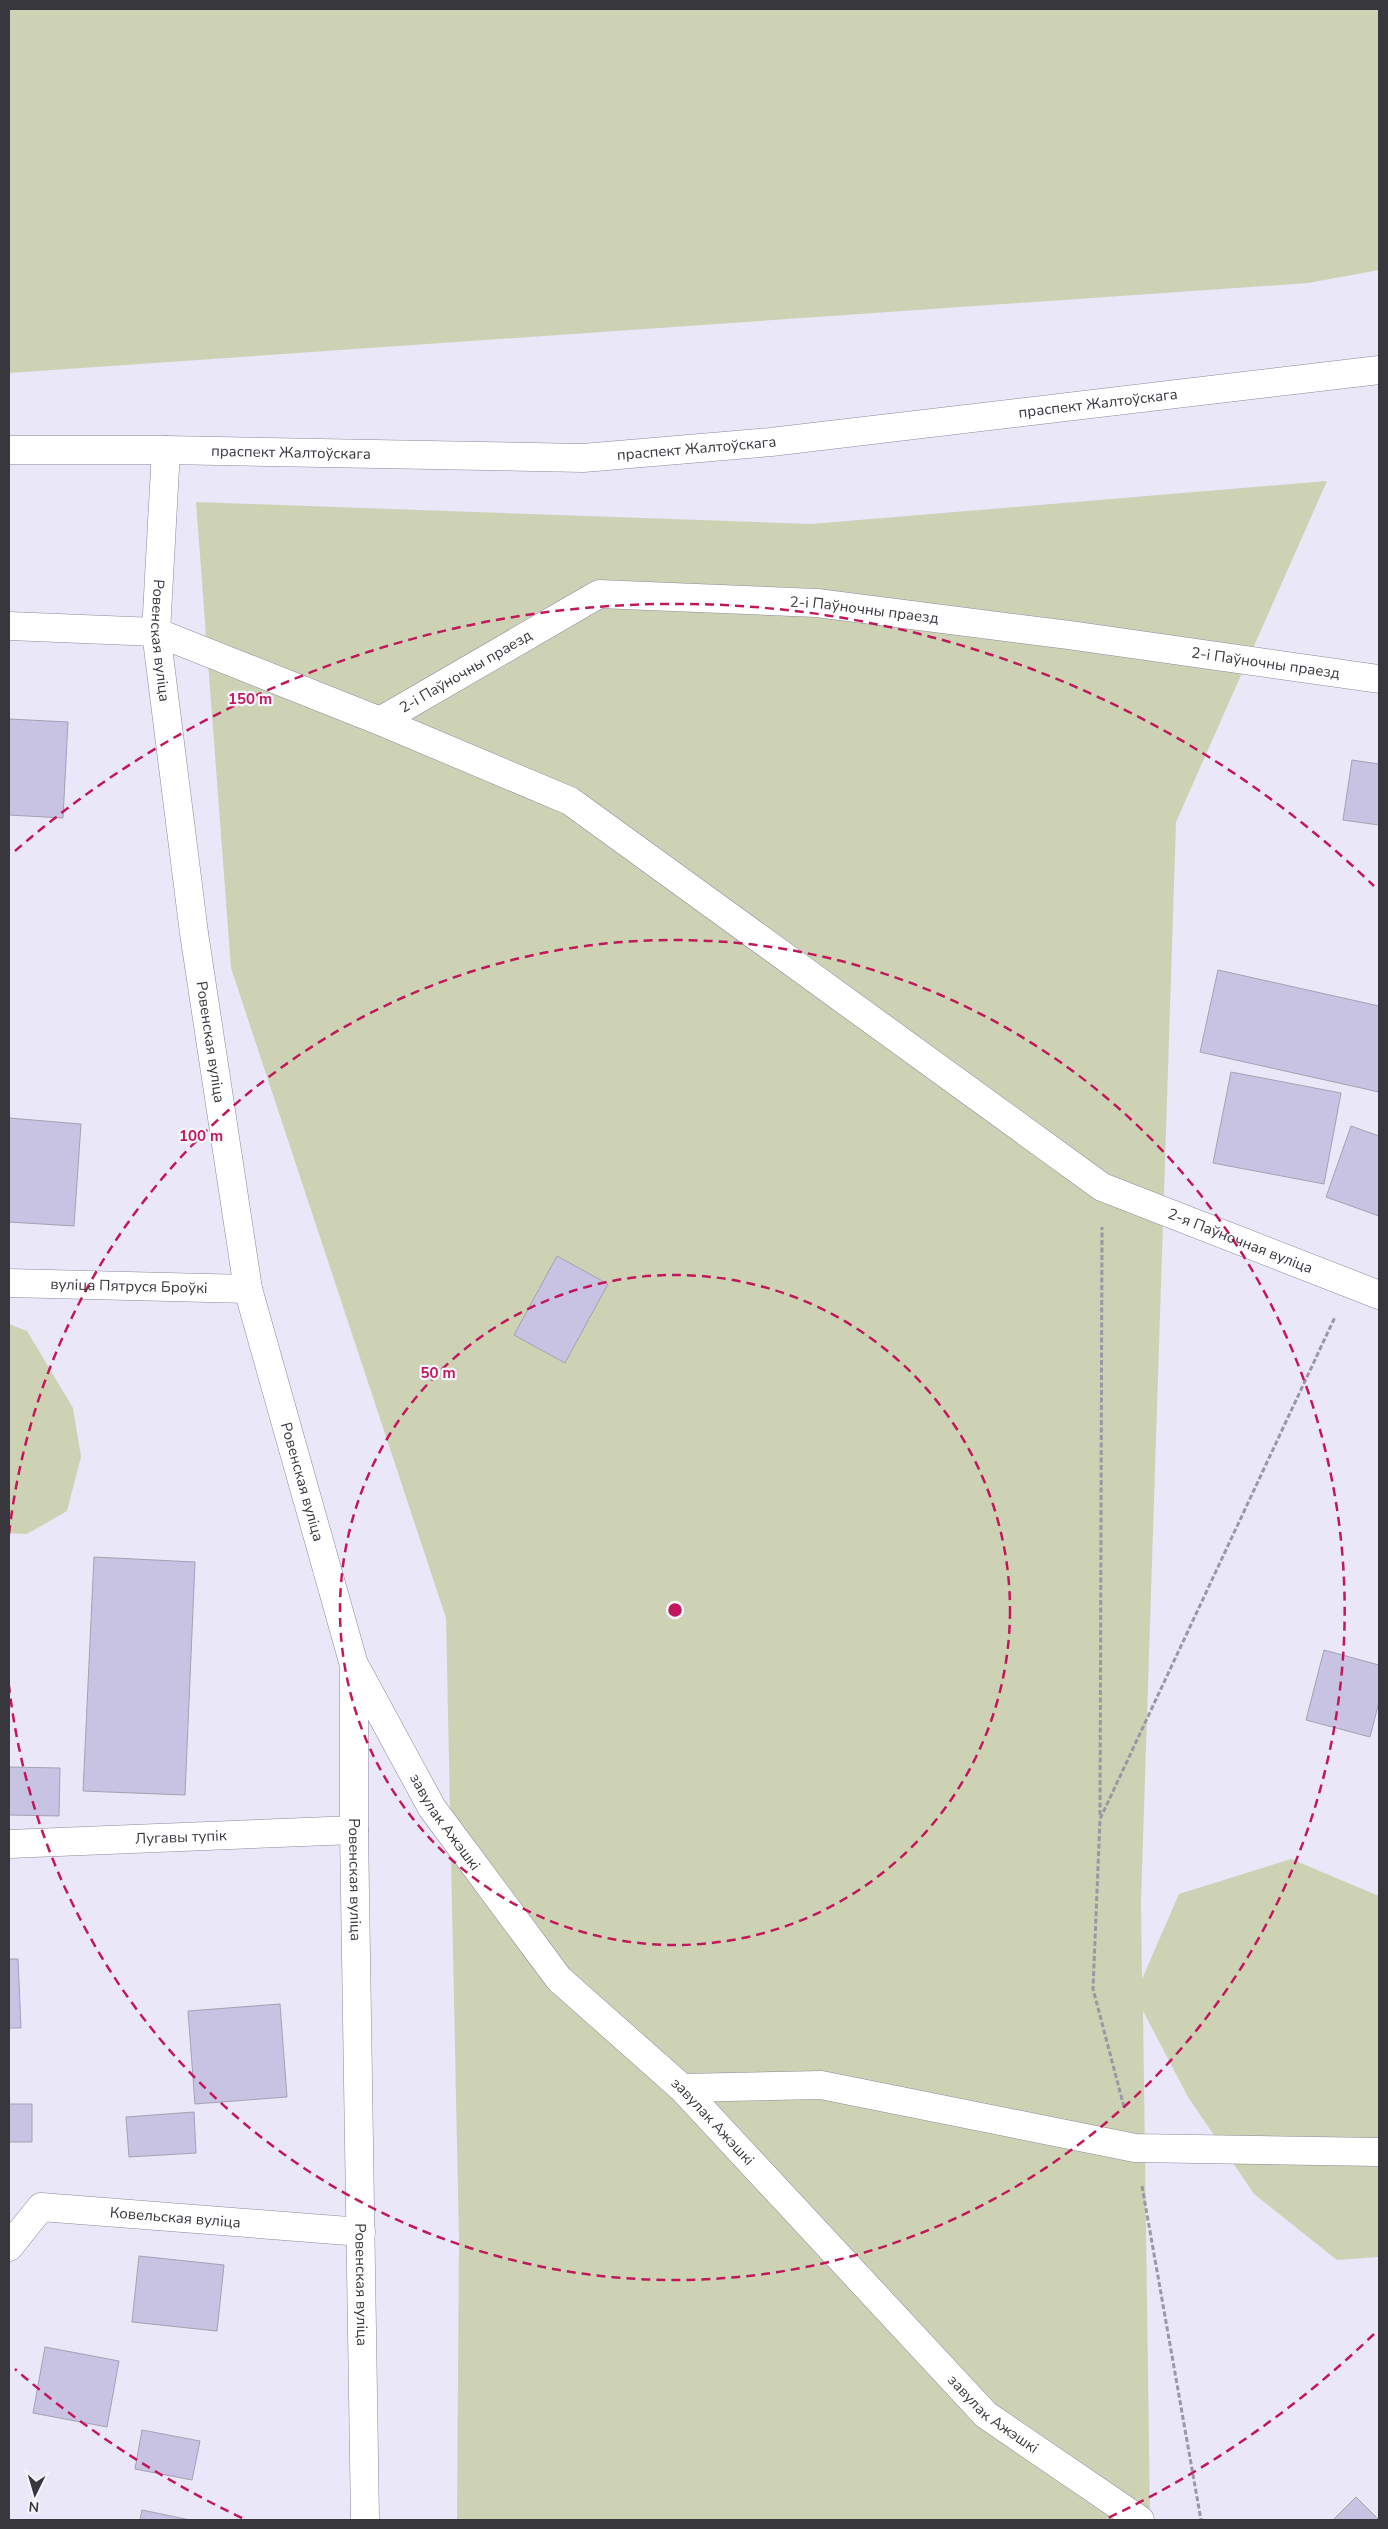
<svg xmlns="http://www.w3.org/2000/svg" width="1388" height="2529" font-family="'Nunito Sans',sans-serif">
<rect width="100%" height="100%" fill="#e9e7f8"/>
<path fill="#cdd2b5" d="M9,9H1379V270L1308,283L9,373Z
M1327,481L1176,822L1141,1901L1142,1979L1179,1894L1291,1859L1379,1896V2257L1337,2260L1254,2194L1188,2097L1143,2011L1150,2520H457L459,2239L446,1618L231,968L196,502L811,524Z
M9,1324L27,1331L73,1408L81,1457L67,1511L27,1534L9,1533Z"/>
<path fill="#c8c3e3" stroke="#a4a1b1" d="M9,719L68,722L63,818L9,815Z
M1352,760L1379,764V825L1343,820Z
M1218,970L1379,1006V1092L1200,1052Z
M1231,1072L1341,1093L1324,1184L1213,1163Z
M9,1118L81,1124L74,1226L9,1222Z
M1351,1126L1379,1136V1216L1326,1197Z
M557,1256L608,1284L565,1363L514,1335Z
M94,1557L195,1562L185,1795L83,1791Z
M1324,1650L1379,1665V1702L1370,1737L1306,1720Z
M9,1767L60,1768L59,1816L9,1815Z
M9,1959H18L21,2028H9Z
M280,2004L287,2097L195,2104L188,2011Z
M9,2104H32V2142H9Z
M194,2112L196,2153L129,2157L126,2117Z
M139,2256L224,2265L217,2331L132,2322Z
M45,2347L119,2361L107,2427L33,2413Z
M142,2430L200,2441L192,2480L135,2469Z
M1356,2497L1379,2520H1333Z
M142,2510L190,2520H140Z"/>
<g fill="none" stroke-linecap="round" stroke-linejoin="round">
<g stroke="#8c8999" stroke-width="29">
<g id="minor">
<path id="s1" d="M166,450L156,632L194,933L248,1289L354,1665V1830L365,2520"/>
<path id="s2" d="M9,626L156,632L380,721L570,801L1102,1187L1379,1295"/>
<path id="s3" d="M380,721L599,594L817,603L1069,635L1379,679"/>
<path id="s4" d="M9,1283L248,1289"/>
<path id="s5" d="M356,1668L432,1808L559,1979L682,2088L986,2415L1140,2520"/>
<path id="s6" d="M9,1844L354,1830"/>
<path d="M682,2088L821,2085L1135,2148L1379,2152"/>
<path id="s7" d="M9,2247L41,2207L361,2232"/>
</g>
</g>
<g stroke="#8c8999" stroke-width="29">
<g id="major">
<path id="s8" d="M9,450H166L583,458L771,442L1379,370"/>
</g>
</g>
<path stroke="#9a98a5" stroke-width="3" stroke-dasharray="5 2.5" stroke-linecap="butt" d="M1100,1815L1102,1227
M1124,2107L1093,1989L1100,1819L1335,1317
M1142,2186L1201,2520"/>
<use href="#minor" stroke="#fff" stroke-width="28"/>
<use href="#major" stroke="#fff" stroke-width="28"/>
</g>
<g fill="none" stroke="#c2185b" stroke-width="2.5" stroke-dasharray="9 6">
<circle cx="675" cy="1610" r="335"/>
<path d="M9 1534A670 670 0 1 1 9 1686"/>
<path d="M1374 2334A1006 1006 0 0 1 1108 2518M242 2518A1006 1006 0 0 1 15 2369M15 851A1006 1006 0 0 1 1374 886"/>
</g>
<g text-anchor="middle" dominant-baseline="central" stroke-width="4.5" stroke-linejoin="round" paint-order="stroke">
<g font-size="15" fill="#38373e" stroke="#f6f5fc">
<text stroke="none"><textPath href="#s8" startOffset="1092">праспект Жалтоўскага</textPath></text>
<text stroke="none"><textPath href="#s8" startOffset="688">праспект Жалтоўскага</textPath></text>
<text stroke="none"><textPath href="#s8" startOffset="282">праспект Жалтоўскага</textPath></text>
<text stroke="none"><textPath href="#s3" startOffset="519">2-і Паўночны праезд</textPath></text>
<text stroke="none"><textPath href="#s1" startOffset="191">Ровенская вуліца</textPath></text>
<text stroke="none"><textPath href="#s3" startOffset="924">2-і Паўночны праезд</textPath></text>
<text stroke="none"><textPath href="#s3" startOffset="99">2-і Паўночны праезд</textPath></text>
<text stroke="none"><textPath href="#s1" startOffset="596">Ровенская вуліца</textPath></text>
<text stroke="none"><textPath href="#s2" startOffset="1400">2-я Паўночная вуліца</textPath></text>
<text stroke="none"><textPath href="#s4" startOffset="120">вуліца Пятруся Броўкі</textPath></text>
<text stroke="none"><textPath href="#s1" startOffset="1046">Ровенская вуліца</textPath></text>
<text stroke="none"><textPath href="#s5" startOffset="178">завулак Ажэшкі</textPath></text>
<text stroke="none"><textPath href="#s6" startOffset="172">Лугавы тупік</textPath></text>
<text stroke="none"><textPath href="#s1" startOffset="1451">Ровенская вуліца</textPath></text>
<text stroke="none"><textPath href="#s5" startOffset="582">завулак Ажэшкі</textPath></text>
<text stroke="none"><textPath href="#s7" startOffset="186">Ковельская вуліца</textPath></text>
<text stroke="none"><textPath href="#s1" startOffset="1856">Ровенская вуліца</textPath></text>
<text stroke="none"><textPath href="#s5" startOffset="988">завулак Ажэшкі</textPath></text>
</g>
</g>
<circle cx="675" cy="1610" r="8" fill="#c2185b" stroke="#f6f5fc" stroke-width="2.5"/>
<g font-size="15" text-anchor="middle" font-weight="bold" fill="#c2185b" stroke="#f6f5fc" stroke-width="4.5" stroke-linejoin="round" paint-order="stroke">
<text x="250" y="704">150 m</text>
<text x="201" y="1141">100 m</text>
<text x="438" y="1378">50 m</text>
</g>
<rect width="1388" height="2529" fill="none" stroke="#38373e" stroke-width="20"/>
<g transform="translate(35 2494) rotate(185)" stroke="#f6f5fc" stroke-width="4" paint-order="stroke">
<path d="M0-4L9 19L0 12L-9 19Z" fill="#38373e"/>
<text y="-8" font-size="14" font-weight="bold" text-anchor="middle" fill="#38373e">N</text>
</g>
</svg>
